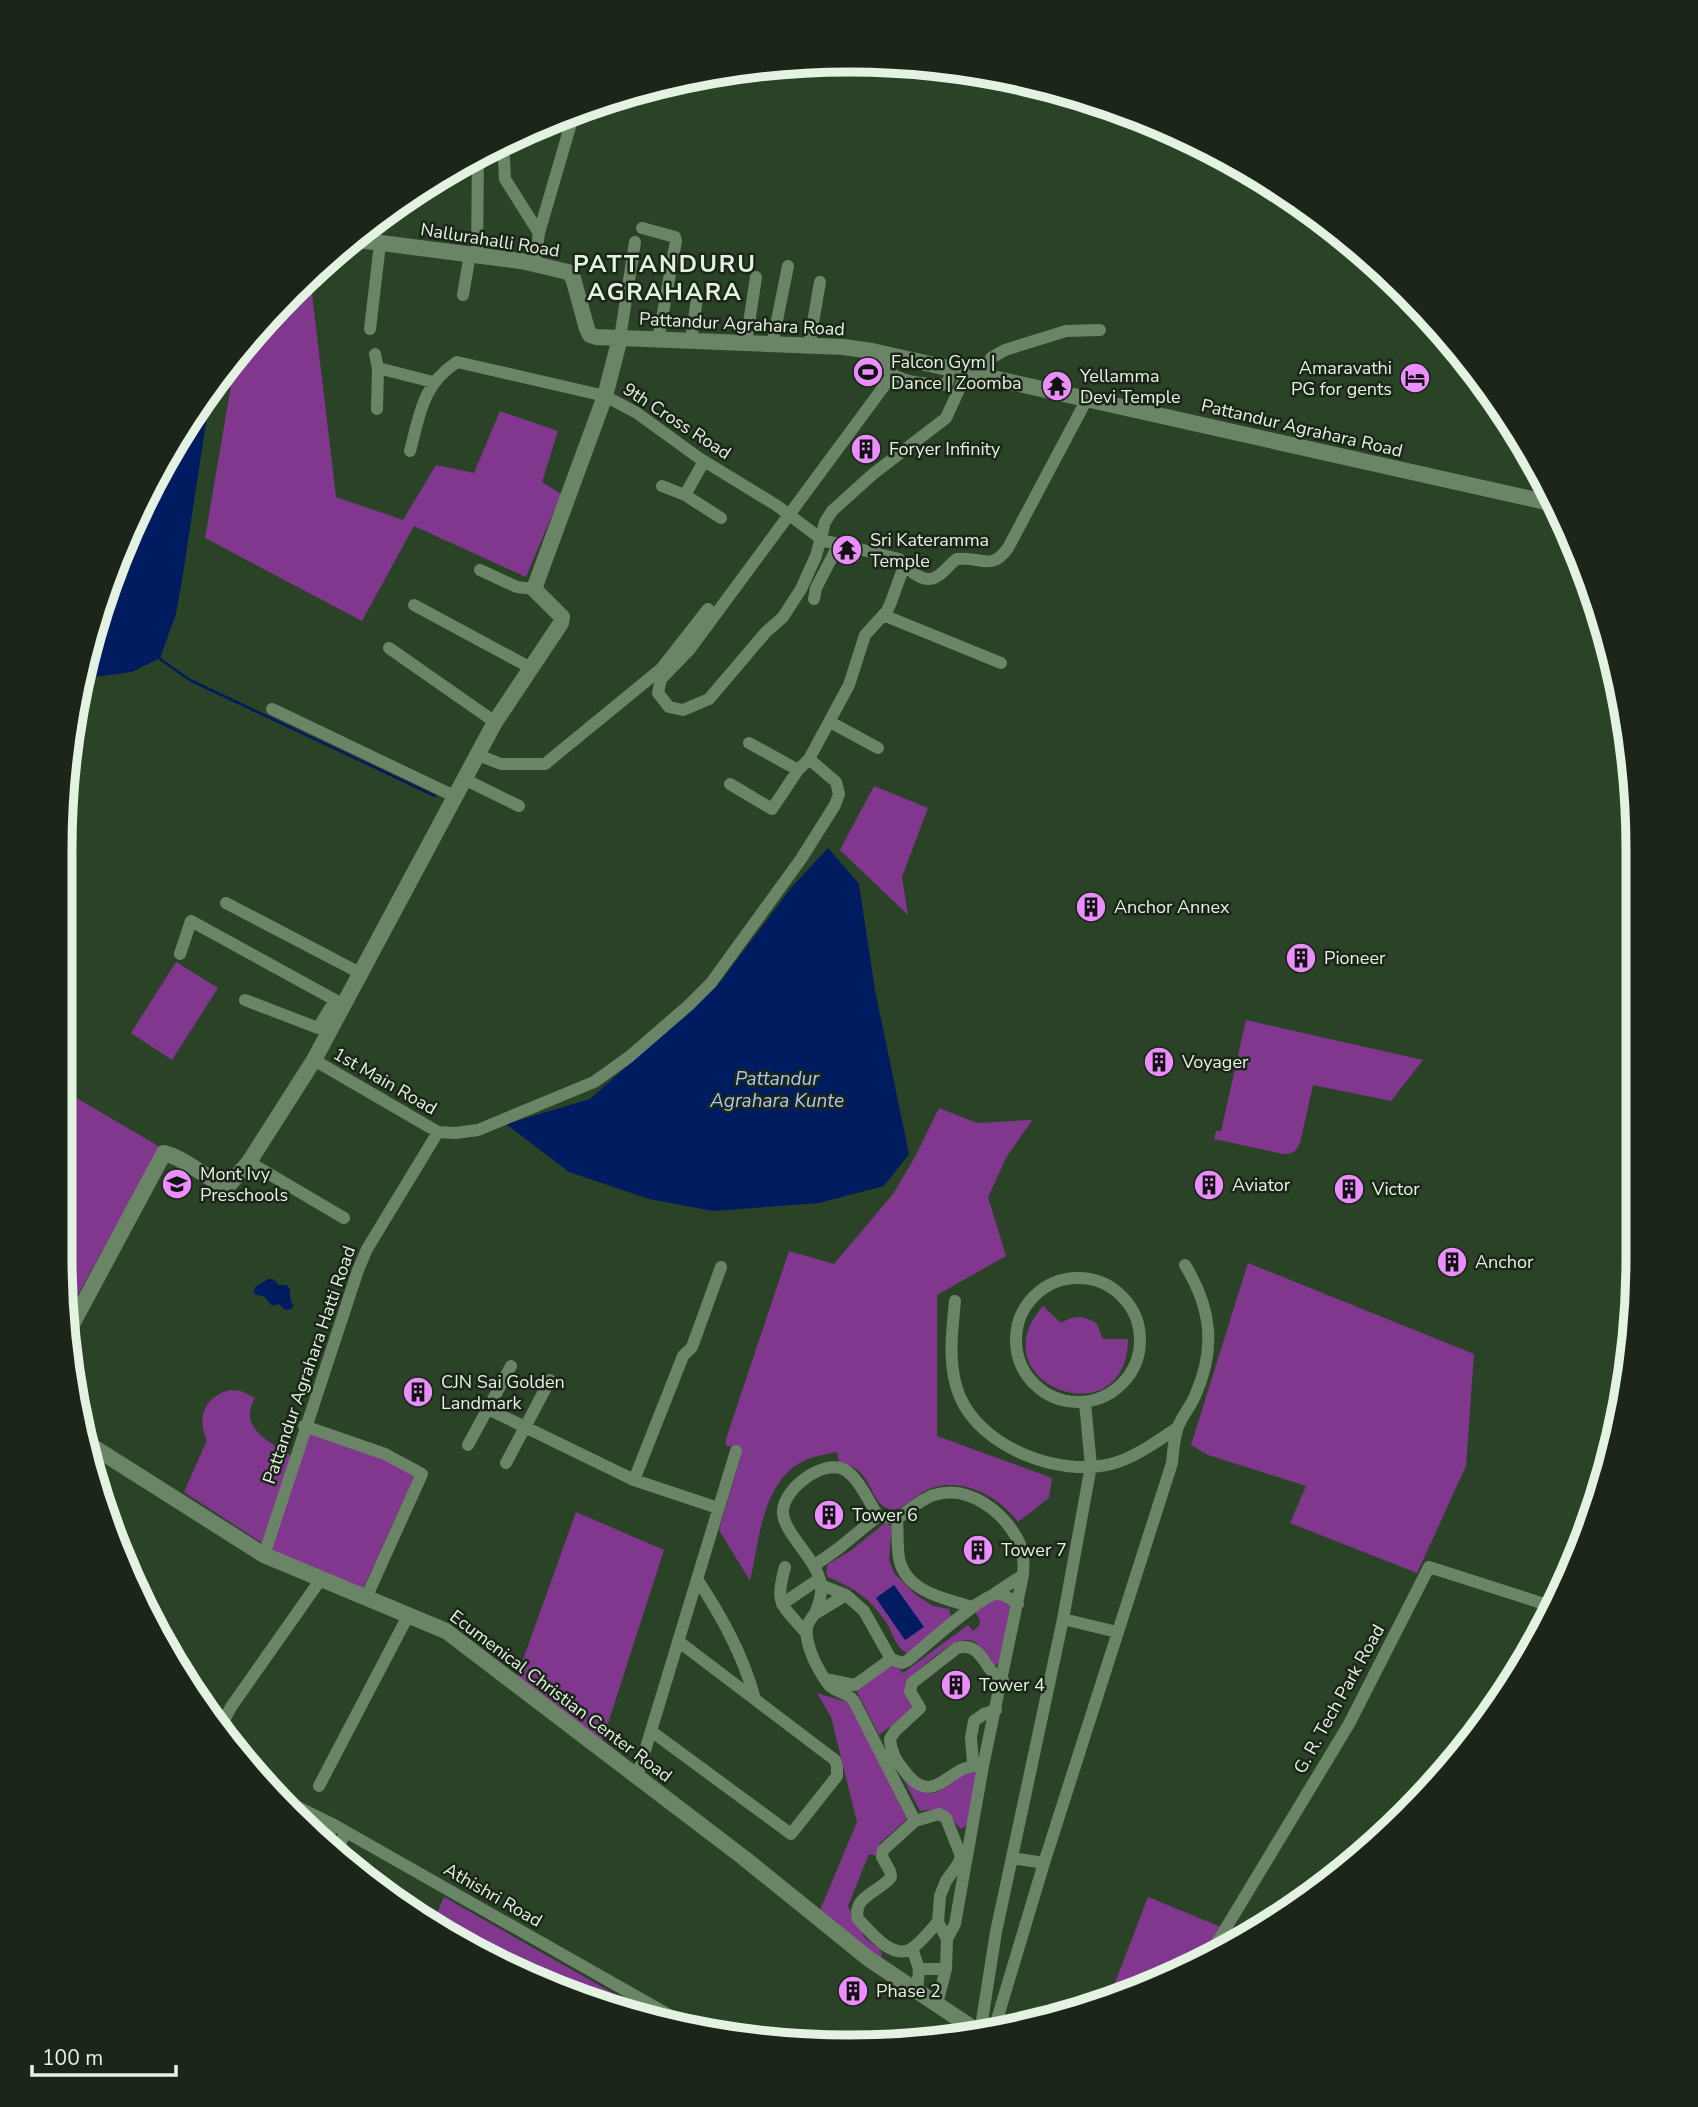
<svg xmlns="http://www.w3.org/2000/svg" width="1698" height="2107" font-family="'Nunito Sans',sans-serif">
<rect width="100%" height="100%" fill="#2a4327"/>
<path fill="#81378e" d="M310,277L336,497L403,520L436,465L474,473L500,411L558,431L542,482L561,494L526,577L414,526L362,621L205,538L236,356L256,328Z
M874,786L928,808L902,877L908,915L840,850Z
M176,962L218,988L172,1060L131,1033Z
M1246,1020L1423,1060L1391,1101L1313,1085L1300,1143C1296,1152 1292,1154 1283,1154L1214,1139L1216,1131H1221Z
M68,1093L160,1147L67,1314L60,1258V1108Z
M939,1108L977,1123L1032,1120L1006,1158L988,1197L1006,1256L937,1295V1436L1052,1478L1049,1498L1018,1522C999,1496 960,1475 927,1490C915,1495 902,1513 889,1509C868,1503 873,1465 839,1464L837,1452C822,1455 807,1457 795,1466C761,1491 759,1543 750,1581L719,1530L742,1452L726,1445V1439L789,1251L834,1264L893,1194L915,1157Z
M1248,1263L1474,1354L1466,1466L1417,1573L1290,1523L1306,1486L1208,1455L1191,1445Z
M1043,1306L1061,1323C1075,1315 1084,1315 1097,1324L1103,1339H1128C1127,1441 975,1383 1043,1306Z
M230,1390L241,1391L255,1398C237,1428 270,1442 291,1456L262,1543L184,1492L207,1440C196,1418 205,1396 230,1390Z
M309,1433L382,1457L416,1474L362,1591L269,1551Z
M576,1512L664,1550L602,1742L516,1679Z
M885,1523L892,1527L889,1559L894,1573L916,1595L933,1606L949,1609L952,1619L908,1653C897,1651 892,1631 886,1622C870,1598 854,1588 828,1577L826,1572L828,1564L850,1551Z
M994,1599L1004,1601L1012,1608L1000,1662L995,1666C989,1659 982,1645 973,1641C956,1634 920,1669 908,1680L913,1709L879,1735L856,1690L891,1665L896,1666L903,1673L968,1625L973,1631L979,1626L980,1620L974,1610Z
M817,1693L850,1703L907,1819L880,1843L877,1856L869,1854L848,1906L865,1938L881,1950L882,1959L818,1915L857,1822L831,1717Z
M896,1765C927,1803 929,1800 967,1771L978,1772L969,1824L961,1829C945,1812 941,1808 920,1811Z
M444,1897L669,2025L644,2020L454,1942L432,1925Z
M1148,1897L1221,1927L1198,1966L1110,1996Z"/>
<path fill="#001c60" d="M211,390L183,574L176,614L160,658L132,672L79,679L119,547L165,454Z
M828,848L859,884L875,990L909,1154L884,1186L819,1203L713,1211L649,1199L569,1172L506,1124L590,1099L717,986L791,888Z
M268,1279H273L279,1285C293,1284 289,1290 291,1300C293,1309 295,1300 292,1309L285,1310L279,1304L272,1306L265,1297L254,1294L255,1287Z
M894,1585L924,1627L905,1640L876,1598Z"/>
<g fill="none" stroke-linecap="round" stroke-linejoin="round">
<path stroke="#001c60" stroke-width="2.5" d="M157,657L190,680L435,796"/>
<path stroke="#6a8565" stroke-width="12" d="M503,140L505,179L539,233
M642,228L675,237L676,241L658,340
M477,255L478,154
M535,265L539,233L574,113
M463,295L470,254
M370,329L380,244
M620,338L635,242
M691,341L697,298
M746,343L756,277
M772,345L788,266
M809,346L820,282
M375,354L378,368L433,382
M884,354C884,361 885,369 892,374C905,382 932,386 947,384L953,369
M893,374L690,649L661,679L658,693L669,707L683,710L709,699L766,632L783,617L801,589L816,556L825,522L832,511L873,474L946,418L967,372
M986,376L991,358L1005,350L1066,331L1100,330
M377,409L378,368
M410,451C420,414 422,385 457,362L605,396L637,413L699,458L776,505L824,541L839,544
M704,461L685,495L721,518
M662,486L685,495
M480,570L517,587L534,589
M814,599L816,588L839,544L899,559C906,568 922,583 934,578C943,575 949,564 957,559C980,556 991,572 1008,548L1087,399
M414,605L531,668
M883,615L1001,663
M389,648L495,722
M272,709L454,796
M830,722L878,748
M749,743L798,770
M478,755L501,764H545L661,669L708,609
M464,779L519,806
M730,784L772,809L798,770L809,759
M226,903L360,973
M180,954L191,921L335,1000L318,1028L245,1000
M314,1060L438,1132L455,1133L478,1130L594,1082L629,1057L689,1005L711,983L801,859L835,805L839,794L836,782L809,759L849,685L865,635L887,611L891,602L904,566
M249,1162L344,1218
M1016 1340a62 62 0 1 1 124 0a62 62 0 1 1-124 0Z
M955,1301C952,1332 947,1367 960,1397C982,1448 1059,1477 1111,1464C1135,1458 1157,1441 1177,1428
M488,1409L634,1480
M304,1426L385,1454L422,1474L366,1598
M468,1445L511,1366
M506,1463L550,1380
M718,1508L634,1480L683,1356L692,1347L721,1267
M897,1519C898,1532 897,1546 899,1558C905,1592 946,1599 973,1607
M264,1555L358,1270L367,1249L438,1132
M815,1565L839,1548L878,1516
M785,1567C774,1606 782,1604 806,1633
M697,1579C722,1617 743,1655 755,1699
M821,1585L846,1595L864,1611L891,1659L902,1663L907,1661C922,1649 983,1593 998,1594C1005,1594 1012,1600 1018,1604
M994,1594L1023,1575
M782,1604L819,1579
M816,1613L846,1595
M1063,1619L1091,1466L1085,1403
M825,1679L855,1685L891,1659
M221,1726L231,1707L321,1579
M651,1731L791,1834L837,1776V1766L835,1760L678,1641
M973,1764L971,1737L974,1721L984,1714L996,1710
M983,1766C949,1761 936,1810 906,1773C897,1761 891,1754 890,1739L895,1731L920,1708L910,1691L912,1683L957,1648C984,1641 983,1672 1003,1680
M637,1777L736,1451
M319,1786L409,1614
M275,1796L334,1825L692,2028
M915,1821L854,1701C848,1693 839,1693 831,1687C825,1682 818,1668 814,1660C810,1651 804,1634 808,1624C810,1619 814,1616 816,1611C819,1605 822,1591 821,1585C818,1559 781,1532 783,1510C785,1488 822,1460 843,1469C858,1476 869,1502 878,1516L897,1519C908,1511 921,1499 934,1495C969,1484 1004,1512 1019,1542C1024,1552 1024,1564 1023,1575L983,1766L955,1924L947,1939
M324,1842L334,1825
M336,1851L346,1832
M1012,1858L1044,1863
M912,1948L919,1969L917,1992
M1206,1961L1349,1724L1429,1567L1557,1608
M919,1969H946
M937,2004L946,1969L947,1939L938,1922L940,1896L946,1881L958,1864L961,1856L946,1818L939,1814L915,1821L883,1850L882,1857L890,1871L891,1877C880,1892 852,1896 858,1919C870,1931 890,1958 909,1950C920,1945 930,1930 938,1922
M980,2033L996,1932L1063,1619L1117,1632
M993,2033L1044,1863L1172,1463C1173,1452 1174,1440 1177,1430C1180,1418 1190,1408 1195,1396C1216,1349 1212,1309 1185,1265"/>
<path stroke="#6a8565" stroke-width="16" d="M350,239L521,261L568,272L573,278L587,329L590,335L596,337L843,347L872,351L1559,505
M69,1330L164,1153C187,1159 205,1178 227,1187L249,1162L314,1060L495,722L561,623L562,617L534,589L605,396L620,338
M84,1441L264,1555L446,1631L744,1858L869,1959L980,2033H985"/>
</g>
<defs>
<g id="stadium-disc" transform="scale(1.575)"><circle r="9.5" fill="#eb8dfc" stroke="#1b2619"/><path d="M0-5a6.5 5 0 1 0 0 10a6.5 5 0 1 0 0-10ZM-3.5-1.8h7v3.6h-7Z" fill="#111"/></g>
<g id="hotel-disc" transform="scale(1.575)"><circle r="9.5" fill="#eb8dfc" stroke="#1b2619"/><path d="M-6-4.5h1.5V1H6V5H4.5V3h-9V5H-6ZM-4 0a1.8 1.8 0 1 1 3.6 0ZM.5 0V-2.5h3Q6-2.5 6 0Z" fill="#111"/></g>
<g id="temple-disc" transform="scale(1.575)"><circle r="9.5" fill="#eb8dfc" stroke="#1b2619"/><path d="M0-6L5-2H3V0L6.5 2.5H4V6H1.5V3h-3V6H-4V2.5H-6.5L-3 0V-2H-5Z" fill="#111"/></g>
<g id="building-disc" transform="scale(1.575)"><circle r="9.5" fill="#eb8dfc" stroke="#1b2619"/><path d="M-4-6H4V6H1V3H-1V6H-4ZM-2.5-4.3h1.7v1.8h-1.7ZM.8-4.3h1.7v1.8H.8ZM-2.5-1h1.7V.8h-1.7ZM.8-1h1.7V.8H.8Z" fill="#111"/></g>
<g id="school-disc" transform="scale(1.575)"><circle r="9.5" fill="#eb8dfc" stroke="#1b2619"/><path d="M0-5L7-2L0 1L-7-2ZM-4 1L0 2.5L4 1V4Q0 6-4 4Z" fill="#111"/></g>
</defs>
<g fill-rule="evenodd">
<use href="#stadium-disc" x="868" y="372"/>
<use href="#hotel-disc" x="1415" y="378"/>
<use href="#temple-disc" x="1057" y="386"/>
<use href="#building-disc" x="866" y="449"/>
<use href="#temple-disc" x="847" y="550"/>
<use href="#building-disc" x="1091" y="907"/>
<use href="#building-disc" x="1301" y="958"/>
<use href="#building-disc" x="1159" y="1062"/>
<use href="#school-disc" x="177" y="1184"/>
<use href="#building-disc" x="1209" y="1185"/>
<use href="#building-disc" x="1349" y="1189"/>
<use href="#building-disc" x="1452" y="1262"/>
<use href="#building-disc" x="418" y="1392"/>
<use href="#building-disc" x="829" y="1515"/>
<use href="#building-disc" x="978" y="1550"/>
<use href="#building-disc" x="956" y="1685"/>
<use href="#building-disc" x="853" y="1991"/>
</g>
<g text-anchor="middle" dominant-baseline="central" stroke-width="5" stroke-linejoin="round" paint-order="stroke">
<g font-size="18" fill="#e3f2e1" stroke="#1b2619">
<text transform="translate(490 240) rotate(9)">Nallurahalli Road</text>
<text transform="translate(742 324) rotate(3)">Pattandur Agrahara Road</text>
<text transform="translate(677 421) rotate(33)">9th Cross Road</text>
<text transform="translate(1302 428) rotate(13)">Pattandur Agrahara Road</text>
<text transform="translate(385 1081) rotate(30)">1st Main Road</text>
<text transform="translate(309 1365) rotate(-71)">Pattandur Agrahara Hatti Road</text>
<text transform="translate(561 1696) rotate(37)">Ecumenical Christian Center Road</text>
<text transform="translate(1339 1699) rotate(-61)">G. R. Tech Park Road</text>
<text transform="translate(493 1895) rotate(30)">Athishri Road</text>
</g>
<g font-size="18" fill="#e3f2e1" stroke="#1b2619" text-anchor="start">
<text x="891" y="362">Falcon Gym |<tspan x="891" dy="21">Dance | Zoomba</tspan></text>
<text x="1392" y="368" text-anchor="end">Amaravathi<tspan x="1392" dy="21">PG for gents</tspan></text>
<text x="1080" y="376">Yellamma<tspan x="1080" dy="21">Devi Temple</tspan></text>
<text x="889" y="449">Foryer Infinity</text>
<text x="870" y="540">Sri Kateramma<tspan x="870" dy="21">Temple</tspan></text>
<text x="1114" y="907">Anchor Annex</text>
<text x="1324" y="958">Pioneer</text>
<text x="1182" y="1062">Voyager</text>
<text x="200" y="1174">Mont Ivy<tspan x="200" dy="21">Preschools</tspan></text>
<text x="1232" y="1185">Aviator</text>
<text x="1372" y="1189">Victor</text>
<text x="1475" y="1262">Anchor</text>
<text x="441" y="1382">CJN Sai Golden<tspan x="441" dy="21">Landmark</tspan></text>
<text x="852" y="1515">Tower 6</text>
<text x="1001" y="1550">Tower 7</text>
<text x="979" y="1685">Tower 4</text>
<text x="876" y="1991">Phase 2</text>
</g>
<g font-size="19" font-style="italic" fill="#abc7f8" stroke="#1b2619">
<text x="777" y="1079">Pattandur<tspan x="777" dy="22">Agrahara Kunte</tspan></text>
</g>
<g font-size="24" font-weight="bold" letter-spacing="2" fill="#e3f2e1" stroke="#1b2619">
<text x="665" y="264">PATTANDURU<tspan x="665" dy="28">AGRAHARA</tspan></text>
</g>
</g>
<path d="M0 0H1698V2107H0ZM849 72H849A777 777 0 0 1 1626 849V1258A777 777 0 0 1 849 2035H849A777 777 0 0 1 72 1258V849A777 777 0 0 1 849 72Z" fill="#1b2619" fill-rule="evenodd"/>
<path fill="none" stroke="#e3f2e1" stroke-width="9" d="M849 72H849A777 777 0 0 1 1626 849V1258A777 777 0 0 1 849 2035H849A777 777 0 0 1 72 1258V849A777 777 0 0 1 849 72Z"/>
<path d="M32 2065v10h144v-10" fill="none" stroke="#e3f2e1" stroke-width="3.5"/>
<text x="42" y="2065" font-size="21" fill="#e3f2e1" stroke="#1b2619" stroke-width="5" paint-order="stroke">100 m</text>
</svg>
